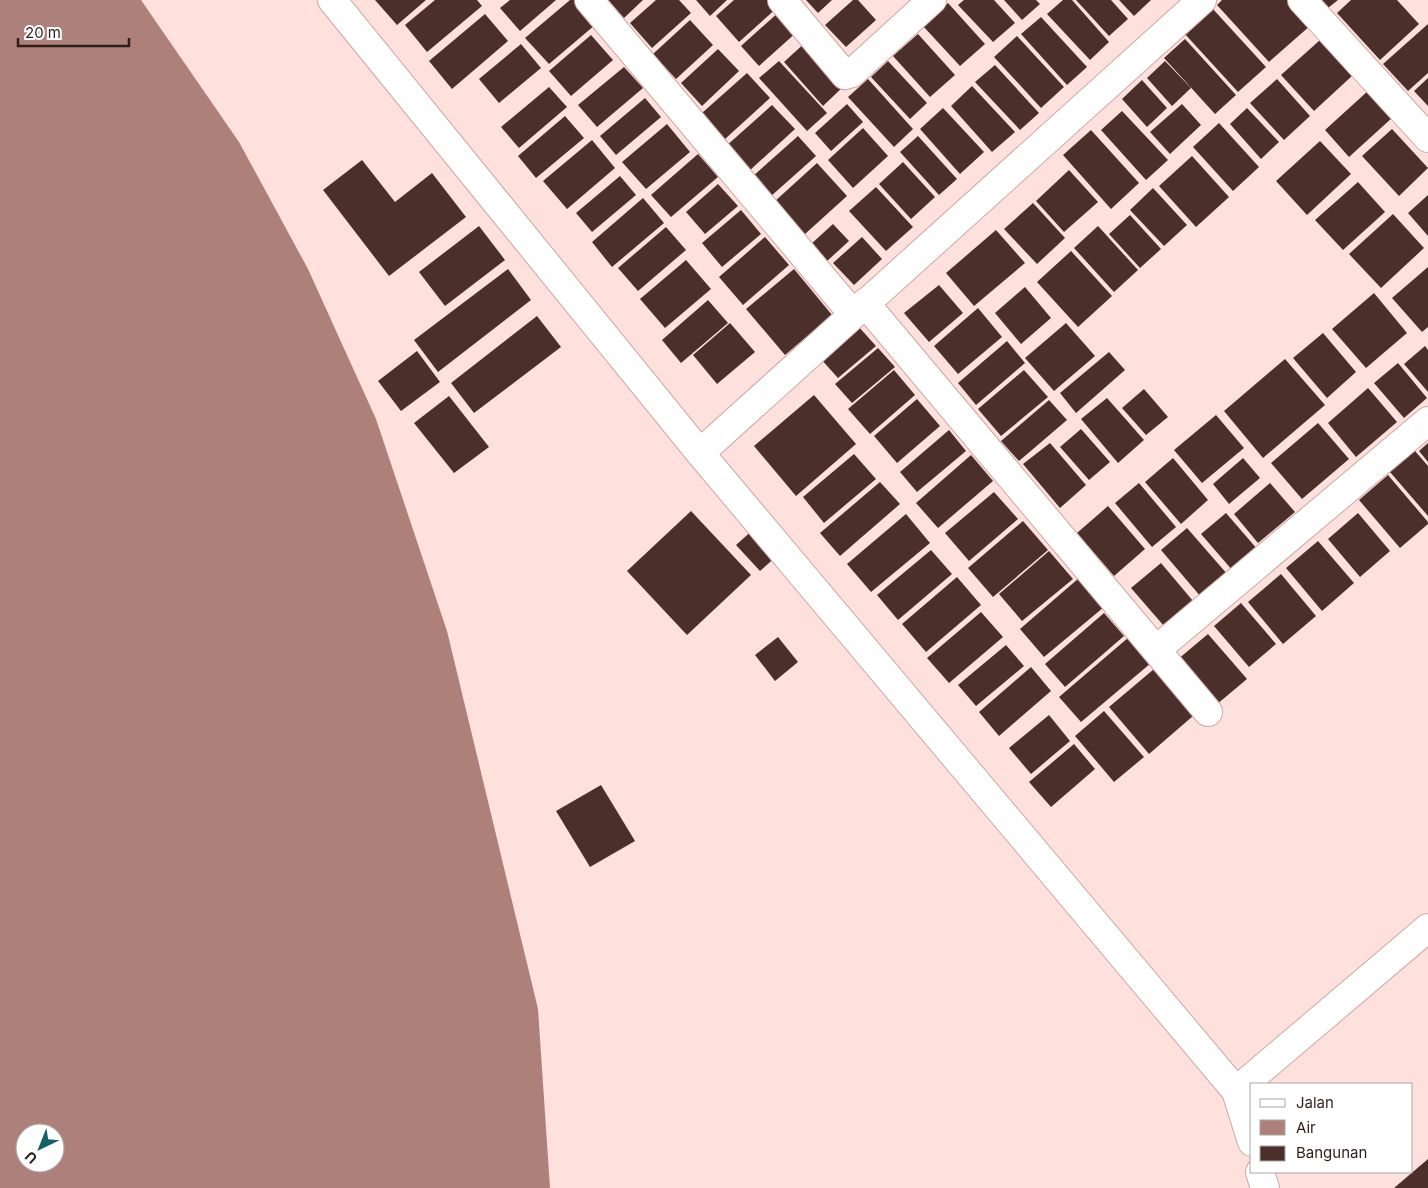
<svg xmlns="http://www.w3.org/2000/svg" width="1428" height="1188" font-family="Inter,sans-serif">
<rect width="100%" height="100%" fill="#fee0dc"/>
<path fill="#ae807a" fill-rule="evenodd" d="M0,0H141L239,142L308,269L376,419L447,631L538,1009L550,1188H0ZM25,1133H55V1163H25Z"/>
<path fill="#4b2f2b" d="M375,0H426L397,25Z
M435,0H477L482,6L427,52L405,25Z
M510,0H556L520,31L500,8Z
M570,0H574L595,25L549,64L525,38Z
M608,0H643L624,18Z
M656,0H679L691,13L652,48L630,23Z
M696,0H727L710,16Z
M734,0H771L778,7L739,42L716,16Z
M806,0H832L818,13Z
M853,0H858L876,20L846,47L825,25Z
M964,0H994L1015,23L993,42L958,5Z
M1004,0H1036L1040,4L1022,20Z
M1063,0H1072L1109,42L1090,60L1047,14Z
M1076,0H1111L1128,19L1109,36Z
M1119,0H1151L1134,16Z
M1222,0H1288L1311,25L1269,62L1217,5Z
M1321,0H1338L1328,8Z
M1351,0H1397L1419,24L1380,60L1337,13Z
M948,3L985,44L960,66L923,26Z
M1212,8L1266,67L1238,92L1184,33Z
M780,11L798,31L759,66L741,46Z
M485,14L508,41L452,89L429,61Z
M1041,17L1087,67L1067,85L1021,34Z
M690,20L713,45L676,79L653,54Z
M1428,24V73L1408,91L1383,64Z
M918,34L955,75L930,97L893,56Z
M591,35L613,60L571,96L549,71Z
M1017,36L1064,87L1041,108L994,57Z
M1185,39L1236,95L1215,114L1164,58Z
M808,40L847,83L823,106L784,62Z
M1320,40L1353,75L1314,111L1281,75Z
M521,44L541,68L499,103L479,79Z
M718,49L739,71L702,106L681,83Z
M779,61L827,113L807,131L759,78Z
M888,61L927,103L910,119L871,77Z
M1165,61L1191,88L1172,106L1147,78Z
M995,65L1039,113L1020,130L975,82Z
M624,67L643,88L597,127L578,105Z
M747,73L770,98L725,139L702,113Z
M1428,78V106L1414,91Z
M868,79L913,129L894,147L848,97Z
M1277,79L1310,116L1284,140L1250,103Z
M1142,80L1167,108L1147,127L1122,99Z
M972,86L1015,132L992,152L951,106Z
M549,87L567,107L519,148L501,127Z
M1369,90L1393,117L1349,157L1325,130Z
M645,98L661,117L616,155L600,136Z
M847,104L863,122L831,151L815,133Z
M1182,104L1201,125L1170,154L1150,132Z
M772,105L795,129L748,172L725,147Z
M943,108L984,152L960,174L920,129Z
M1247,108L1279,142L1261,159L1230,124Z
M1122,111L1168,160L1146,180L1101,130Z
M565,116L584,138L536,178L518,156Z
M1219,123L1259,167L1233,191L1193,147Z
M667,124L690,152L646,189L622,162Z
M863,128L888,156L853,188L828,160Z
M1392,129L1428,168L1399,196L1362,156Z
M1091,130L1139,183L1111,209L1063,155Z
M798,136L816,156L770,197L752,177Z
M918,136L957,179L939,195L900,152Z
M592,140L615,168L567,209L543,181Z
M1320,141L1351,174L1307,215L1276,181Z
M698,154L718,177L671,217L651,195Z
M1192,156L1229,197L1196,227L1159,186Z
M362,160L395,202L432,173L466,217L389,276L323,190Z
M903,162L935,197L911,219L879,184Z
M817,163L847,196L805,234L774,202Z
M1069,170L1098,202L1064,232L1036,201Z
M620,176L636,195L592,232L576,213Z
M1358,182L1385,212L1343,250L1315,220Z
M718,184L738,206L705,234L686,212Z
M876,187L913,227L886,251L849,211Z
M1153,188L1187,225L1164,246L1130,210Z
M1428,195V236L1408,213Z
M643,198L664,223L612,267L592,242Z
M1033,203L1065,238L1037,264L1004,229Z
M741,210L761,234L722,267L702,243Z
M1393,214L1424,248L1381,288L1349,254Z
M1130,215L1161,249L1140,268L1109,234Z
M833,224L849,241L826,262L810,245Z
M479,226L505,260L445,306L419,272Z
M1098,226L1138,270L1114,292L1074,248Z
M666,227L686,250L638,291L618,268Z
M996,230L1025,263L974,306L946,273Z
M765,237L789,265L743,305L719,277Z
M862,237L882,259L854,285L833,263Z
M1071,251L1112,296L1078,327L1037,282Z
M686,260L711,289L665,328L640,299Z
M1428,267V327L1422,332L1392,298Z
M508,269L531,300L438,372L414,340Z
M794,269L832,315L785,355L746,309Z
M939,285L963,313L929,342L904,313Z
M1025,287L1051,318L1021,344L995,313Z
M1374,293L1407,333L1366,368L1332,329Z
M708,300L728,323L681,363L662,340Z
M978,308L1002,337L958,374L934,346Z
M537,316L561,347L474,413L451,383Z
M730,323L755,352L717,384L693,355Z
M1066,323L1095,356L1054,391L1025,358Z
M858,326L876,346L838,378L820,358Z
M1323,333L1356,372L1327,398L1293,358Z
M1007,341L1025,363L976,405L958,383Z
M1425,346L1428,350V392L1404,364Z
M878,348L895,367L852,403L835,384Z
M417,351L440,382L401,411L378,381Z
M1109,352L1125,370L1076,413L1060,393Z
M1285,359L1325,405L1263,458L1224,411Z
M1398,363L1427,398L1404,418L1374,383Z
M894,370L915,395L870,434L848,409Z
M1024,370L1048,397L1001,436L978,409Z
M1368,388L1397,422L1356,457L1328,423Z
M1144,389L1168,417L1146,435L1122,408Z
M814,395L856,444L796,496L754,446Z
M449,396L489,447L454,473L414,423Z
M1107,398L1144,440L1118,463L1081,419Z
M917,399L940,426L897,463L874,436Z
M1049,400L1067,420L1019,461L1001,441Z
M1216,415L1244,448L1202,483L1174,450Z
M1318,423L1349,459L1302,499L1271,463Z
M1081,429L1110,462L1089,480L1060,447Z
M949,430L966,451L917,492L900,472Z
M1050,443L1086,485L1060,508L1023,464Z
M1428,443V462L1419,451Z
M1415,451L1428,466V516L1390,472Z
M854,454L876,479L824,523L803,497Z
M971,455L993,481L938,528L916,503Z
M1173,458L1208,500L1181,524L1145,482Z
M1243,458L1260,478L1229,504L1213,484Z
M1388,475L1428,522V524L1400,548L1359,500Z
M880,482L900,504L840,556L820,533Z
M1139,483L1176,527L1152,547L1115,503Z
M1270,483L1295,512L1258,543L1234,514Z
M994,492L1018,519L969,561L945,533Z
M1108,506L1145,549L1114,576L1077,533Z
M691,511L751,575L687,635L627,571Z
M1226,513L1258,550L1233,571L1201,534Z
M1358,513L1390,551L1360,577L1328,539Z
M906,514L930,543L871,592L847,564Z
M1023,521L1048,550L993,597L968,568Z
M755,528L779,554L760,571L736,545Z
M1187,528L1228,575L1201,597L1161,550Z
M1318,541L1354,583L1322,611L1286,568Z
M931,550L952,574L898,620L877,595Z
M1049,551L1073,579L1022,621L999,594Z
M1161,563L1193,601L1164,626L1131,588Z
M1281,574L1316,616L1283,644L1248,602Z
M957,577L981,605L926,652L902,624Z
M1079,578L1104,607L1044,657L1020,629Z
M1241,603L1276,644L1249,667L1214,626Z
M981,612L1003,637L949,683L927,658Z
M1104,613L1124,636L1065,687L1045,664Z
M1208,634L1247,679L1216,705L1177,660Z
M778,637L798,662L775,681L755,655Z
M1129,637L1151,663L1081,722L1059,697Z
M1006,645L1024,666L976,706L958,685Z
M1031,667L1051,691L999,736L979,712Z
M1154,669L1193,716L1149,754L1109,707Z
M1104,711L1144,757L1114,782L1075,736Z
M1049,715L1070,741L1031,774L1009,748Z
M1074,744L1095,769L1051,807L1029,782Z
M601,785L635,841L590,867L556,811Z
M1428,1159V1188H1394Z"/>
<g fill="none" stroke-linecap="round" stroke-linejoin="round">
<g stroke="#cca9a4" stroke-width="30">
<path id="minor" d="M332,0L700,453L1236,1091L1428,928
M589,0L853,314
M782,0L845,75L852,73L932,0
M1302,0L1428,138
M865,303L1208,712
M700,453L1202,0
M1156,650L1428,421
M1236,1091L1252,1142
M1260,1172L1265,1188"/>
</g>
<use href="#minor" stroke="#fff" stroke-width="28"/>
</g>
<rect x="1250" y="1083" width="162" height="90" fill="#ffffff" stroke="#aba5a5"/>
<rect x="1260" y="1099" width="25" height="8" fill="#ffffff" stroke="#aba5a5"/>
<text x="1296" y="1108" font-size="15" fill="#2c1f1d">Jalan</text>
<rect x="1260" y="1120" width="25" height="15" fill="#ae807a" stroke="#aba5a5"/>
<text x="1296" y="1133" font-size="15" fill="#2c1f1d">Air</text>
<rect x="1260" y="1146" width="25" height="15" fill="#4b2f2b" stroke="#aba5a5"/>
<text x="1296" y="1158" font-size="15" fill="#2c1f1d">Bangunan</text>
<g transform="translate(40 1148) rotate(223)"><circle r="24" fill="#ffffff" stroke="#aba5a5"/>
<path d="M0-4L9 19L0 12L-9 19Z" fill="#116167"/>
<text y="-8" font-size="14" font-weight="bold" text-anchor="middle" fill="#2c1f1d">U</text>
</g>
<path d="M18 38v8h111v-8" fill="none" stroke="#2c1f1d" stroke-width="2.5"/>
<text x="25" y="38" font-size="15" fill="#2c1f1d" stroke="#ffffff" stroke-width="4" paint-order="stroke">20 m</text>
</svg>
